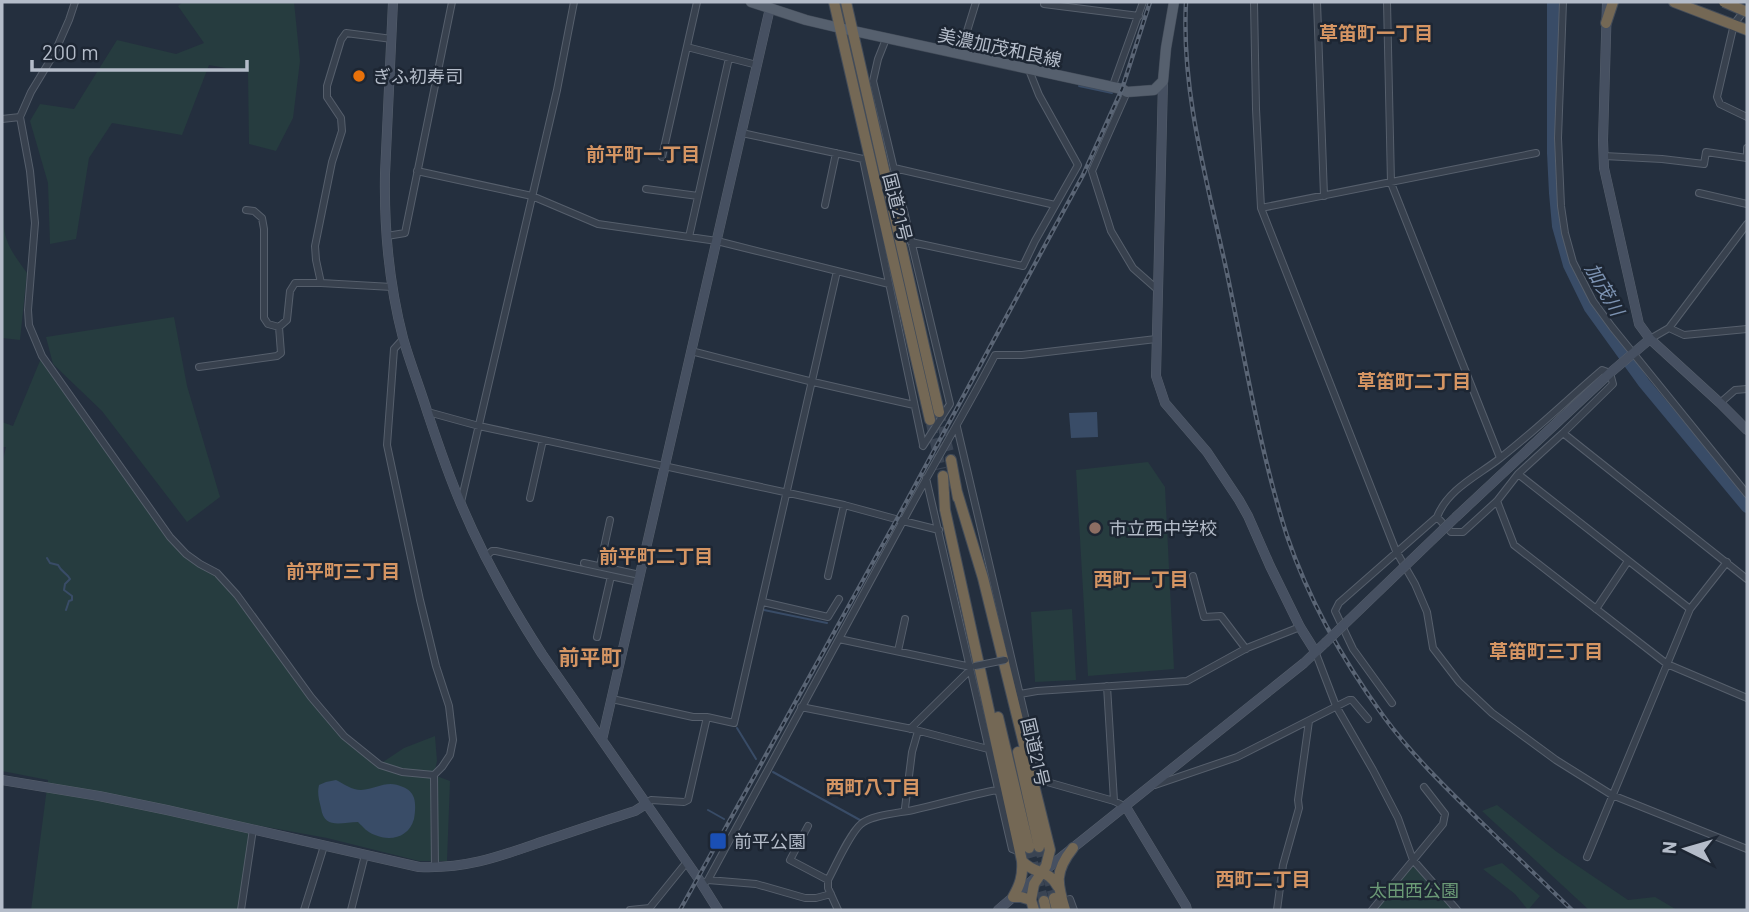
<svg xmlns="http://www.w3.org/2000/svg" width="1749" height="912" font-family="Barlow,'Noto Sans JP',sans-serif">
<rect width="100%" height="100%" fill="#242f3e"/>
<path fill="#263c3f" d="M183,2H294L300,61L293,118L276,151L249,144L248,72L209,65L182,135L112,123L89,158L76,239L50,244L48,183L30,121L40,104L74,109L117,40L176,54L204,43L178,6Z
M2,200C4,210 3,218 4,228C6,246 17,259 27,273L20,340L2,338Z
M174,317L187,386L220,497L187,522L102,411L53,364L46,337Z
M42,356L186,554L217,573L344,736L380,764L404,748L435,736L437,761L434,775L450,781L447,861H419L327,838L250,824L239,910H31L48,780L2,771V464L6,447H2V422L13,426Z
M1148,462L1165,487L1174,669L1088,676L1076,470Z
M1072,609L1076,680L1035,682L1031,612Z
M1497,805L1557,852L1628,900L1655,897L1677,910H1589L1482,811Z
M1413,860L1457,910H1372Z
M1502,863L1540,896L1528,910L1515,894L1483,869Z"/>
<path fill="#394c67" d="M1097,412L1098,437L1071,438L1069,413Z
M336,780C344,784 352,790 361,790C377,789 387,779 403,787C408,789 412,792 414,798C416,805 415,813 414,819C409,837 391,842 375,835C368,833 363,827 358,822C342,822 324,830 321,808C319,800 317,793 319,785L326,782Z"/>
<g fill="none" stroke-linecap="round" stroke-linejoin="round">
<path stroke="#394c67" stroke-width="2" d="M1079,86L1112,93
M47,558L50,563L58,565C62,573 67,573 70,579L65,584L64,590L72,596V600L69,601L66,610
M764,610L827,623
M737,728L756,759
M773,772L860,820
M708,810L724,819"/>
<path stroke="#394c67" stroke-width="12" d="M1553,2V153L1555,193L1558,226L1569,265L1590,308L1644,383L1747,507"/>
<path stroke="#3a4453" stroke-width="10" stroke-dasharray="10 5" stroke-linecap="butt" d="M939,412L951,460
M931,424L941,469
M1039,847L1054,898
M1029,848L1044,901"/>
<g stroke="#565f6c" stroke-width="8">
<path id="street" d="M75,2L69,20L54,54L31,92L20,117L30,171L35,223L28,310L29,325L42,356L170,537L186,554L200,564L217,573L237,595L311,697L344,736L380,765L402,772L434,775
M1254,2L1256,109L1261,208L1396,551L1415,584L1427,612L1433,648L1459,682L1492,713L1556,760L1612,795L1747,849
M1317,2L1324,196
M1387,2L1391,183L1500,458
M1563,2L1558,138L1561,206L1565,233L1573,262L1593,301L1612,327L1747,494
M1044,4L1139,16
M1744,11L1734,24L1717,97L1720,104L1747,117
M886,39L878,59L873,81L950,404L923,446
M687,47L757,65
M960,54L976,2
M1112,88L1143,2
M1127,92L1092,171L1111,231L1133,268L1158,290
M2,119L20,117
M742,133L863,159L867,158
M1604,156L1662,159L1704,164L1706,152L1747,158V148
M662,157L697,2
M863,159L923,445
M894,168L1055,205
M417,171L532,196L598,224L717,241L889,284
M646,189L698,196
M1699,193L1747,204
M825,205L836,153
M1261,208L1536,153
M246,210L254,211L262,218L264,229V318L268,324L279,327L287,320L290,291L295,283H321L392,287
M387,236L405,233L452,2
M689,237L729,58
M911,242L1023,266L1035,241L1078,165L1039,95L1029,70
M321,283L316,260L315,246L332,162L342,131L341,118L327,97V86L341,40L346,33L392,39
M1669,328L1684,335L1747,329
M403,339L394,349L387,445L420,600L436,666L449,706L453,740L450,755L442,767L434,775L435,868
M1650,339L1669,328L1747,224
M691,351L813,382L914,405
M199,367L277,356L281,353L279,327
M1720,403L1735,390L1747,389
M428,412L479,426L844,505L903,521C933,465 966,411 995,355H1022L1156,339
M957,427L1040,780L1114,801L1126,807
M1563,433L1747,579
M1518,474L1690,609
M926,478L1012,849L1020,852
M530,498L543,440
M1497,501L1514,545L1667,664L1747,698
M461,502L557,90L574,2
M485,557L492,551H496L638,582
M584,563L640,575
M600,566L610,520
M828,576L844,505
M1193,576L1204,617L1221,616L1246,649
M763,602L828,617L839,599
M1596,609L1628,561
M597,637L611,576
M839,639L971,667
M898,651L905,619
M1315,651L1336,706L1373,770L1398,818L1413,860L1457,910
M1107,686L1114,801
M1020,694L1037,691L1187,681L1247,648L1300,627
M612,699L693,717H707L734,723L837,271
M1392,703L1353,649L1335,611L1339,603L1437,517C1448,489 1477,476 1499,459C1535,431 1568,399 1602,370L1610,373L1613,384L1563,433L1518,474L1497,501L1463,532H1451L1437,517
M801,707L912,729L988,749
M910,729L967,673L971,672
M1155,785L1237,757L1349,700H1352L1368,719
M646,804L651,800L684,802L688,800L707,717
M906,811L905,808L912,752L918,731
M808,826L790,860L828,880
M1587,857L1690,609L1727,562
M708,880L756,884L805,898H816L831,894
M702,885L708,880L903,521L939,530
M1063,901L1070,899L1074,910
M241,910L253,829
M304,910L324,846
M351,910L365,855
M630,910L650,908
M648,910L686,863
M838,910L828,888V880C835,867 850,833 861,824C871,815 899,813 913,810C941,804 969,795 997,790
M1277,910L1283,865L1299,808L1298,800L1309,721
M1372,910L1443,824L1445,814L1424,787"/>
</g>
<g stroke="#565f6c" stroke-width="10">
<path id="secondary" d="M393,2L385,174C384,229 389,284 403,338C410,363 420,388 428,414C438,444 448,474 461,504C483,557 511,606 542,654L698,878L718,910
M1607,2L1603,140L1604,168L1639,324L1650,339L1720,403L1747,430
M1163,81L1156,376L1165,403L1207,452L1239,500L1248,516L1270,566L1300,627L1315,651
M1457,516L1610,373L1650,339
M602,740L770,8
M2,780L99,796L167,810L419,867C466,869 498,857 541,842C572,832 603,821 635,811L646,804
M1126,807L1186,906L1187,910
M998,910L1034,879L1304,663L1325,643"/>
</g>
<g stroke="#414a57" stroke-width="11">
<path id="primary" d="M751,2L806,20L840,28L1122,89L1127,92L1154,90L1163,81L1166,48L1174,2"/>
</g>
<g stroke="#434c59" stroke-width="12">
<path id="highway" d="M834,2L930,420
M846,2L939,412
M1674,2L1747,30
M1606,23L1613,2
M951,460L958,498
M943,476L945,510L1022,861C1036,876 1048,868 1058,887
M957,492L983,578L1050,850L1046,866L1034,884L1031,900
M998,717L1029,848
M1018,752L1039,847
M1022,861C1023,876 1020,885 1013,897H1021L1031,900L1034,910
M1054,898L1057,910
M1044,901L1046,910
M1065,910C1057,883 1054,872 1073,848"/>
</g>
<use href="#street" stroke="#38414e" stroke-width="6"/>
<use href="#secondary" stroke="#465061" stroke-width="9"/>
<use href="#primary" stroke="#56606e" stroke-width="10"/>
<use href="#highway" stroke="#746855" stroke-width="10"/>
<g stroke="#5a6575" stroke-width="4.5">
<path id="rail" d="M1186,2C1181,93 1208,184 1227,273C1245,359 1260,452 1287,536C1309,601 1344,662 1384,717C1412,755 1447,789 1481,822C1511,851 1542,881 1572,910
M680,910L897,519L1083,175L1122,89L1150,2"/>
</g>
<use href="#rail" stroke="#1d2633" stroke-width="2" stroke-dasharray="5" stroke-linecap="butt"/>
<g stroke="#565f6c" stroke-width="8" stroke-linecap="butt">
<path id="street-bridge" d="M975,666L1005,660"/>
</g>
<g stroke="#565f6c" stroke-width="10" stroke-linecap="butt">
<path id="secondary-bridge" d="M1325,643L1457,516"/>
</g>
<g stroke="#434c59" stroke-width="12" stroke-linecap="butt">
<path id="highway-bridge" d="M1724,2L1747,12"/>
</g>
<use href="#street-bridge" stroke="#38414e" stroke-width="6"/>
<use href="#secondary-bridge" stroke="#465061" stroke-width="9"/>
<use href="#highway-bridge" stroke="#746855" stroke-width="10"/>
</g>
<circle fill="#e8710a" stroke="#1d2633" stroke-width="2.5" cx="359" cy="76" r="7"/>
<circle fill="#8d6e63" stroke="#1d2633" stroke-width="2.5" cx="1095" cy="528" r="7"/>
<rect fill="#1a4fb4" stroke="#1d2633" stroke-width="2.5" x="709" y="832" width="18" height="18" rx="3.5"/>
<g text-anchor="middle" dominant-baseline="central" stroke-width="5" stroke-linejoin="round" paint-order="stroke">
<g font-size="18" fill="#b4bcc9" stroke="#1d2633">
<text transform="translate(1000 47) rotate(12)">美濃加茂和良線</text>
<text transform="translate(898 207) rotate(76)">国道21号</text>
<text transform="translate(1036 752) rotate(77)">国道21号</text>
</g>
<g font-size="18" fill="#b4bcc9" stroke="#1d2633" text-anchor="start">
<text x="373" y="76">ぎふ初寿司</text>
<text x="1109" y="528">市立西中学校</text>
<text x="734" y="841">前平公園</text>
</g>
<g font-size="18" fill="#6b9a76" stroke="#1d2633">
<text x="1414" y="890">太田西公園</text>
</g>
<g font-size="19" font-weight="bold" fill="#d59563" stroke="#1d2633">
<text x="1376" y="32">草笛町一丁目</text>
<text x="643" y="153">前平町一丁目</text>
<text x="1414" y="380">草笛町二丁目</text>
<text x="656" y="555">前平町二丁目</text>
<text x="343" y="570">前平町三丁目</text>
<text x="1141" y="578">西町一丁目</text>
<text x="1546" y="650">草笛町三丁目</text>
<text x="873" y="786">西町八丁目</text>
<text x="1263" y="878">西町二丁目</text>
</g>
<g font-size="19" font-style="italic" fill="#7c92b1" stroke="#1d2633">
<text transform="translate(1605 289) rotate(60)">加茂川</text>
</g>
<g font-size="21" font-weight="bold" fill="#d59563" stroke="#1d2633">
<text x="590" y="656">前平町</text>
</g>
</g>
<rect width="1749" height="912" fill="none" stroke="#b4bcc9" stroke-width="7"/>
<g transform="translate(1686 849) rotate(275)" stroke="#1d2633" stroke-width="5" paint-order="stroke">
<path d="M0-5L12 26L0 18L-12 26Z" fill="#b4bcc9"/>
<text y="-10" font-size="19" font-weight="bold" text-anchor="middle" fill="#b4bcc9">N</text>
</g>
<path d="M32 60v10h215v-10" fill="none" stroke="#b4bcc9" stroke-width="3.5"/>
<text x="42" y="60" font-size="21" fill="#b4bcc9" stroke="#1d2633" stroke-width="5" paint-order="stroke">200 m</text>
</svg>
